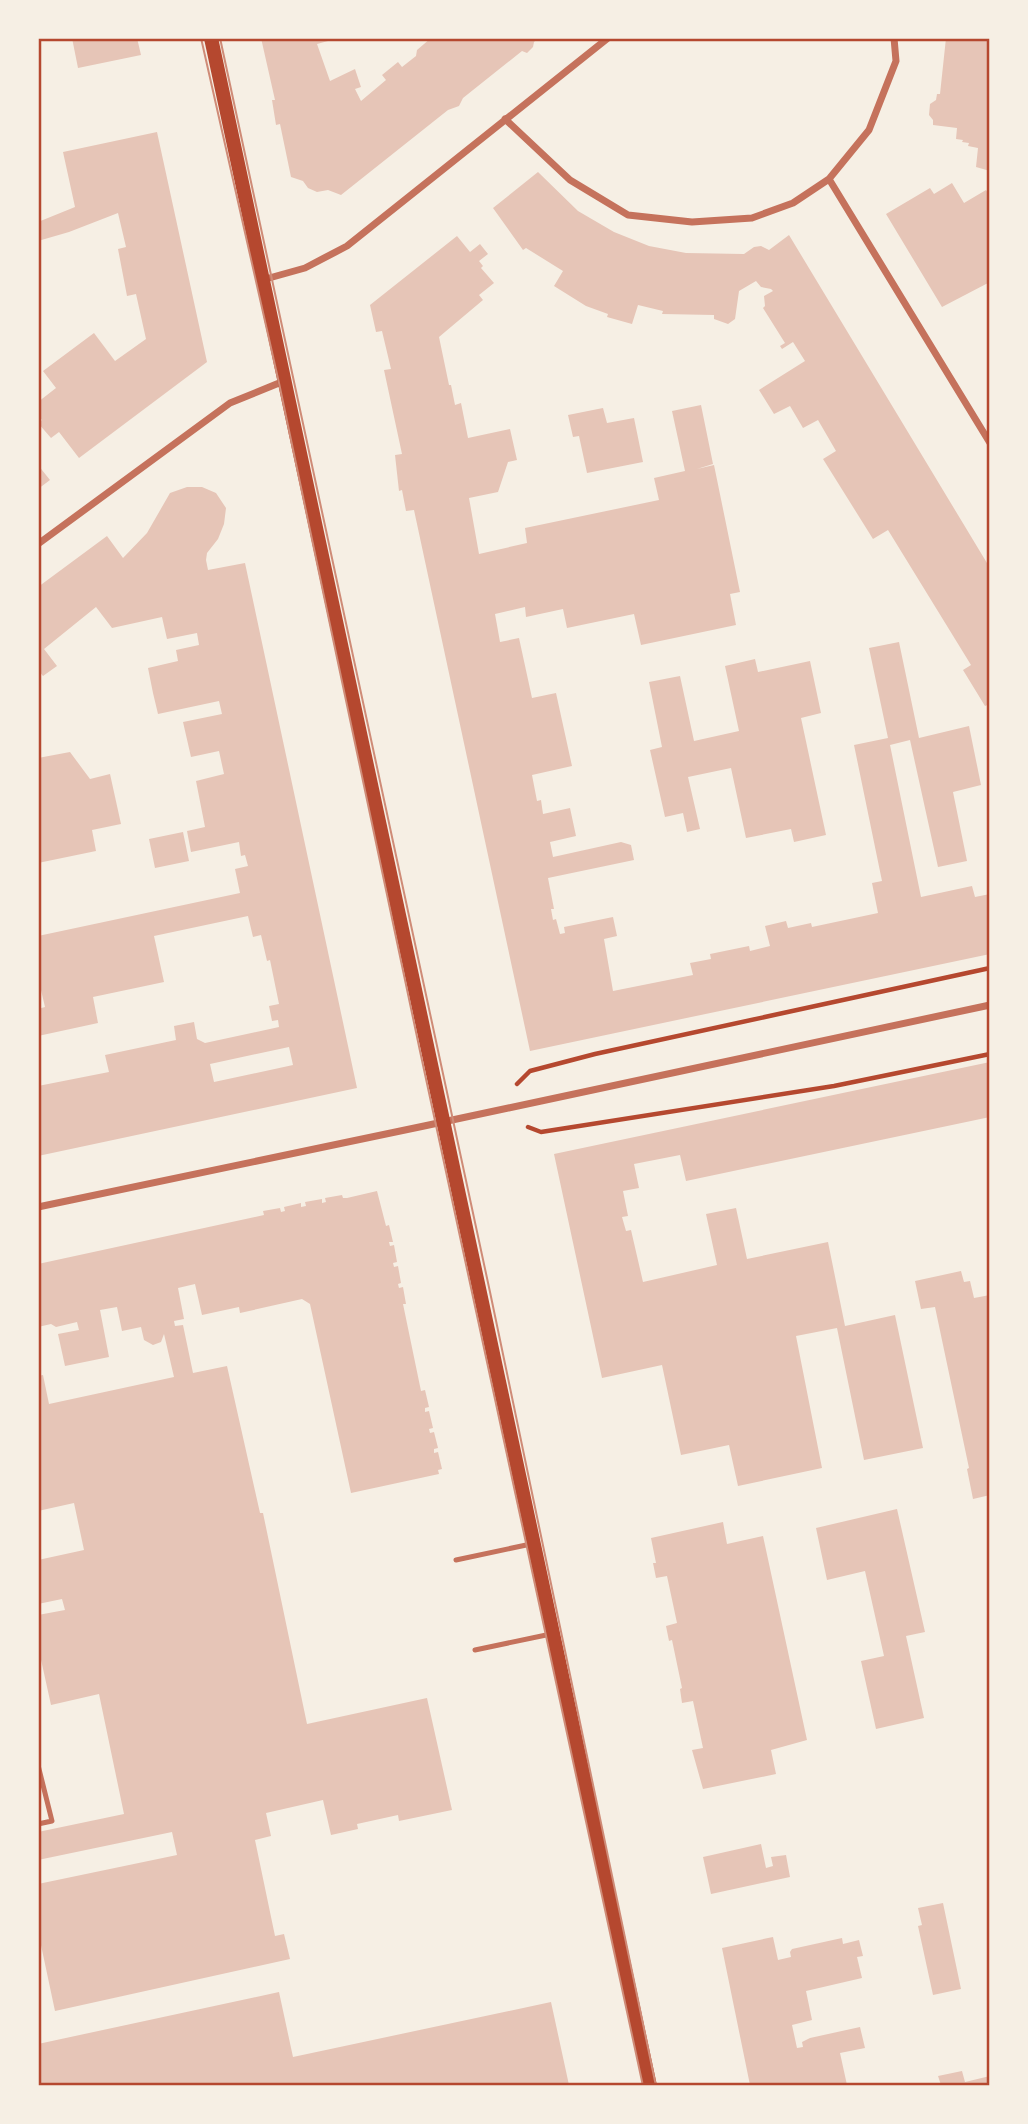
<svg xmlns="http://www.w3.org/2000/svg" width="1028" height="2124" font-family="'Playfair Display',serif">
<rect width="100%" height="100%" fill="#f6efe4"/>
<path fill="#e6c5b7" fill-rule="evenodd" d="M72,38H137L141,55L78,68Z
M261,38H339L317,44L330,81L355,69L361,87L355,89L361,101L386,80L382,75L398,62L402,67L416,56L417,50L431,38H538L534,42L533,47L527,53L522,51L463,98L459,106L448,110L341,195L328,190L317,192L308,188L303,181L291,177L280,124L276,125L272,100H275Z
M946,38H990V171L976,167L978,148L968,146L969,143L962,142L963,140L956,139L957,128L933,125V120L929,115L930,104L936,100L937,94H940Z
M157,132L207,362L79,458L59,432L51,438L38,423L42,420L38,416V402L56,388L43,371L94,333L115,361L146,339L136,294L127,296L118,249L126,247L118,213L69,232L38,241V222L75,207L63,152Z
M538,172L578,211L614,232L649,246L686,253L744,254L754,247L761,246L769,250L789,235L990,568V704L985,706L963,670L971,665L888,530L873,539L823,459L836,451L818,420L803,428L790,406L774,414L759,390L805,361L793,342L782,349L780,346L785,343L763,308L765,306L764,296L773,291L771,289L761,287L756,281L739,291L735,319L728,324L714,319V315L662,314L663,311L638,305L632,324L607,317L608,314L586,306L554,286L563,271L526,248L523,250L493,208Z
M952,183L964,203L986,190L990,196L988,224L990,286L988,283L942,307L886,214L930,188L934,194Z
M457,236L470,252L480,244L488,254L479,261L483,266L481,268L494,283L479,295L483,300L439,337L449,385H451L455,405L461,403L468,438L510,429L517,460L508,462L498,492L469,498L479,554L527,543L525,528L659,500L654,478L685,471L672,411L701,405L713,464L697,469L714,465L740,592L730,594L736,625L641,645L634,614L567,628L563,609L526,617L525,607L495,614L500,642L519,638L532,698L556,693L572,766L532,775L537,801L541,800L543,814L570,808L576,836L550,842L553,857L621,842L631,845L634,860L548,878L554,909H551L553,920L556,919L560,934L565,933L564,927L613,917L617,936L604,939L613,991L693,975L690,963L711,959L710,954L749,946L750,951L770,946L765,926L786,921L788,928L811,923L812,927L878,913L872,883L882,881L854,745L888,738L869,648L899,642L919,738L969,726L981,785L953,792L967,861L938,867L910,740L890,745L921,897L972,886L975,897L990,894V954L530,1051L414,510L406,511L402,490L399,491L395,455L402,454L384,370L391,369L382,331L376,332L370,305Z
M603,408L607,423L634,418L643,462L587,473L579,436L573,437L568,415Z
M38,465L50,480L38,489Z
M187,487H202L216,493L226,508L224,524L218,539L207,553L206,560L208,570L245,563L357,1088L38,1156V1086L109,1072L105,1055L176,1040L174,1026L194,1022L197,1039L205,1043L279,1027L278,1020L272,1021L269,1006L279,1004L270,960L267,961L261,935L253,937L248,916L154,936L164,982L93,997L98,1023L38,1036V1009L45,1007L41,990L38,991V936L240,893L235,869L248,866L245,855L241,856L239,842L191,852L187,831L205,827L196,781L224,774L219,751L191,757L183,722L222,714L219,701L158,714L153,693L148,668L178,661L176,650L199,645L197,633L167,639L162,617L112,628L96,607L44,649L57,666L43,676L38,670V587L107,536L123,558L147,533L170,493ZM289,1047L293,1065L214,1082L210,1064Z
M755,659L758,672L810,661L821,713L801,718L826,835L794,842L791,829L746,838L731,768L688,777L700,829L687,832L683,813L665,817L650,750L662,747L649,682L680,676L694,741L739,731L725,666Z
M70,752L90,779L110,774L121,824L92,830L96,851L38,863V758Z
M183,832L189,861L155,868L149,839Z
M990,1062V1117L686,1181L680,1155L634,1164L639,1188L623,1191L628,1216L622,1217L626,1231L631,1230L643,1282L717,1265L706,1214L736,1208L747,1259L828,1242L845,1326L895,1315L923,1448L864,1460L837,1328L796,1336L822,1468L738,1486L729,1445L681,1455L662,1365L602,1378L554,1154Z
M377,1191L386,1226L389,1225L393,1242H389L390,1246L394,1245L397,1262L393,1263L394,1267L398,1266L401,1283L398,1284L399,1288L403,1287L406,1304H403L421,1391L425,1390L429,1407L425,1408V1412L429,1411L433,1428L429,1429L430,1433L434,1432L438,1448L434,1449V1453L438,1452L442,1469L438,1470L439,1474L351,1493L310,1304L302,1299L240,1313L239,1307L202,1315L195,1284L178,1288L184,1319L174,1321L175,1326L183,1325L193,1373L227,1366L260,1513H263L307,1724L427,1698L452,1810L399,1821L398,1815L357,1824L358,1829L331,1835L323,1800L266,1813L271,1836L255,1840L275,1936L284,1934L290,1959L55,2011L38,1931V1884L177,1855L172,1832L38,1860V1832L124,1814L99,1694L51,1705L38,1646V1615L65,1610L62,1599L38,1604V1560L84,1550L74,1503L38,1511V1376L43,1375L49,1404L174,1377L164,1334L161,1342L153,1345L144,1340L141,1327L122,1331L117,1307L100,1310L109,1357L65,1366L58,1334L79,1330L77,1322L56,1327L51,1324L38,1327V1264L264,1215L263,1211L280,1208L281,1212L285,1211L284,1207L301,1203V1207L306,1206L305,1202L322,1199V1203L326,1202L325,1198L342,1195L343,1198H347Z
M961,1271L964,1282L970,1281L974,1298L990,1295V1495L973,1499L967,1469L969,1468L935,1307L921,1309L915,1281Z
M897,1509L925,1632L906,1636L924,1718L876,1729L861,1661L884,1656L865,1571L827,1580L816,1528Z
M723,1522L727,1544L763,1536L807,1740L771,1750L776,1774L703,1789L692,1750L703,1748L693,1701L682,1703L680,1689L682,1688L672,1640L669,1641L666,1626L677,1623L667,1576L656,1578L653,1563H656L651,1538Z
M761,1844L766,1868L773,1866L771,1857L786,1855L790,1877L711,1894L703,1857Z
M943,1903L961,1989L933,1995L918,1926L922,1925L918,1908Z
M773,1937L778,1960L791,1957L790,1952L792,1949L842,1938L843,1944L859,1940L863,1956L857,1957L862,1978L806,1991L812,2020L792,2025L797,2048L803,2047L802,2042L810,2038L860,2027L865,2048L840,2053L847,2085H750L722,1948Z
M279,1992L293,2057L551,2002L569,2085H38V2044Z
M962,2071L965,2082L990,2076V2085H941L938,2076Z"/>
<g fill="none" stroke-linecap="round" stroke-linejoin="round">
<path stroke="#b5482f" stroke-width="4.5" d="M517,1084L530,1071L595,1054L990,968
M528,1127L541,1132L834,1086L990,1054"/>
<path stroke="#c5725c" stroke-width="5" d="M456,1560L531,1544
M475,1650L551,1634
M38,1765L52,1821L38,1824"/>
<path stroke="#c5725c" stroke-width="7" d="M505,119L570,180L628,215L692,222L752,218L793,203L829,179L869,130L896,61L894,38
M829,179L990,443
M262,280L305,268L347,246L608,38
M38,544L230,403L284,381
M38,1207C356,1142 672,1072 990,1005"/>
<path stroke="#b5482f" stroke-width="14" d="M211,38L650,2086"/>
<path stroke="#cf8b77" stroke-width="2" d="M201,38L279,383L420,1051L643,2086
M220,38L490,1292L656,2086"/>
</g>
<rect width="1028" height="2124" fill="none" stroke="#f6efe4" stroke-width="80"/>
<rect x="40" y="40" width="948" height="2044" fill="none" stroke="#b5482f" stroke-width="2.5"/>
</svg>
